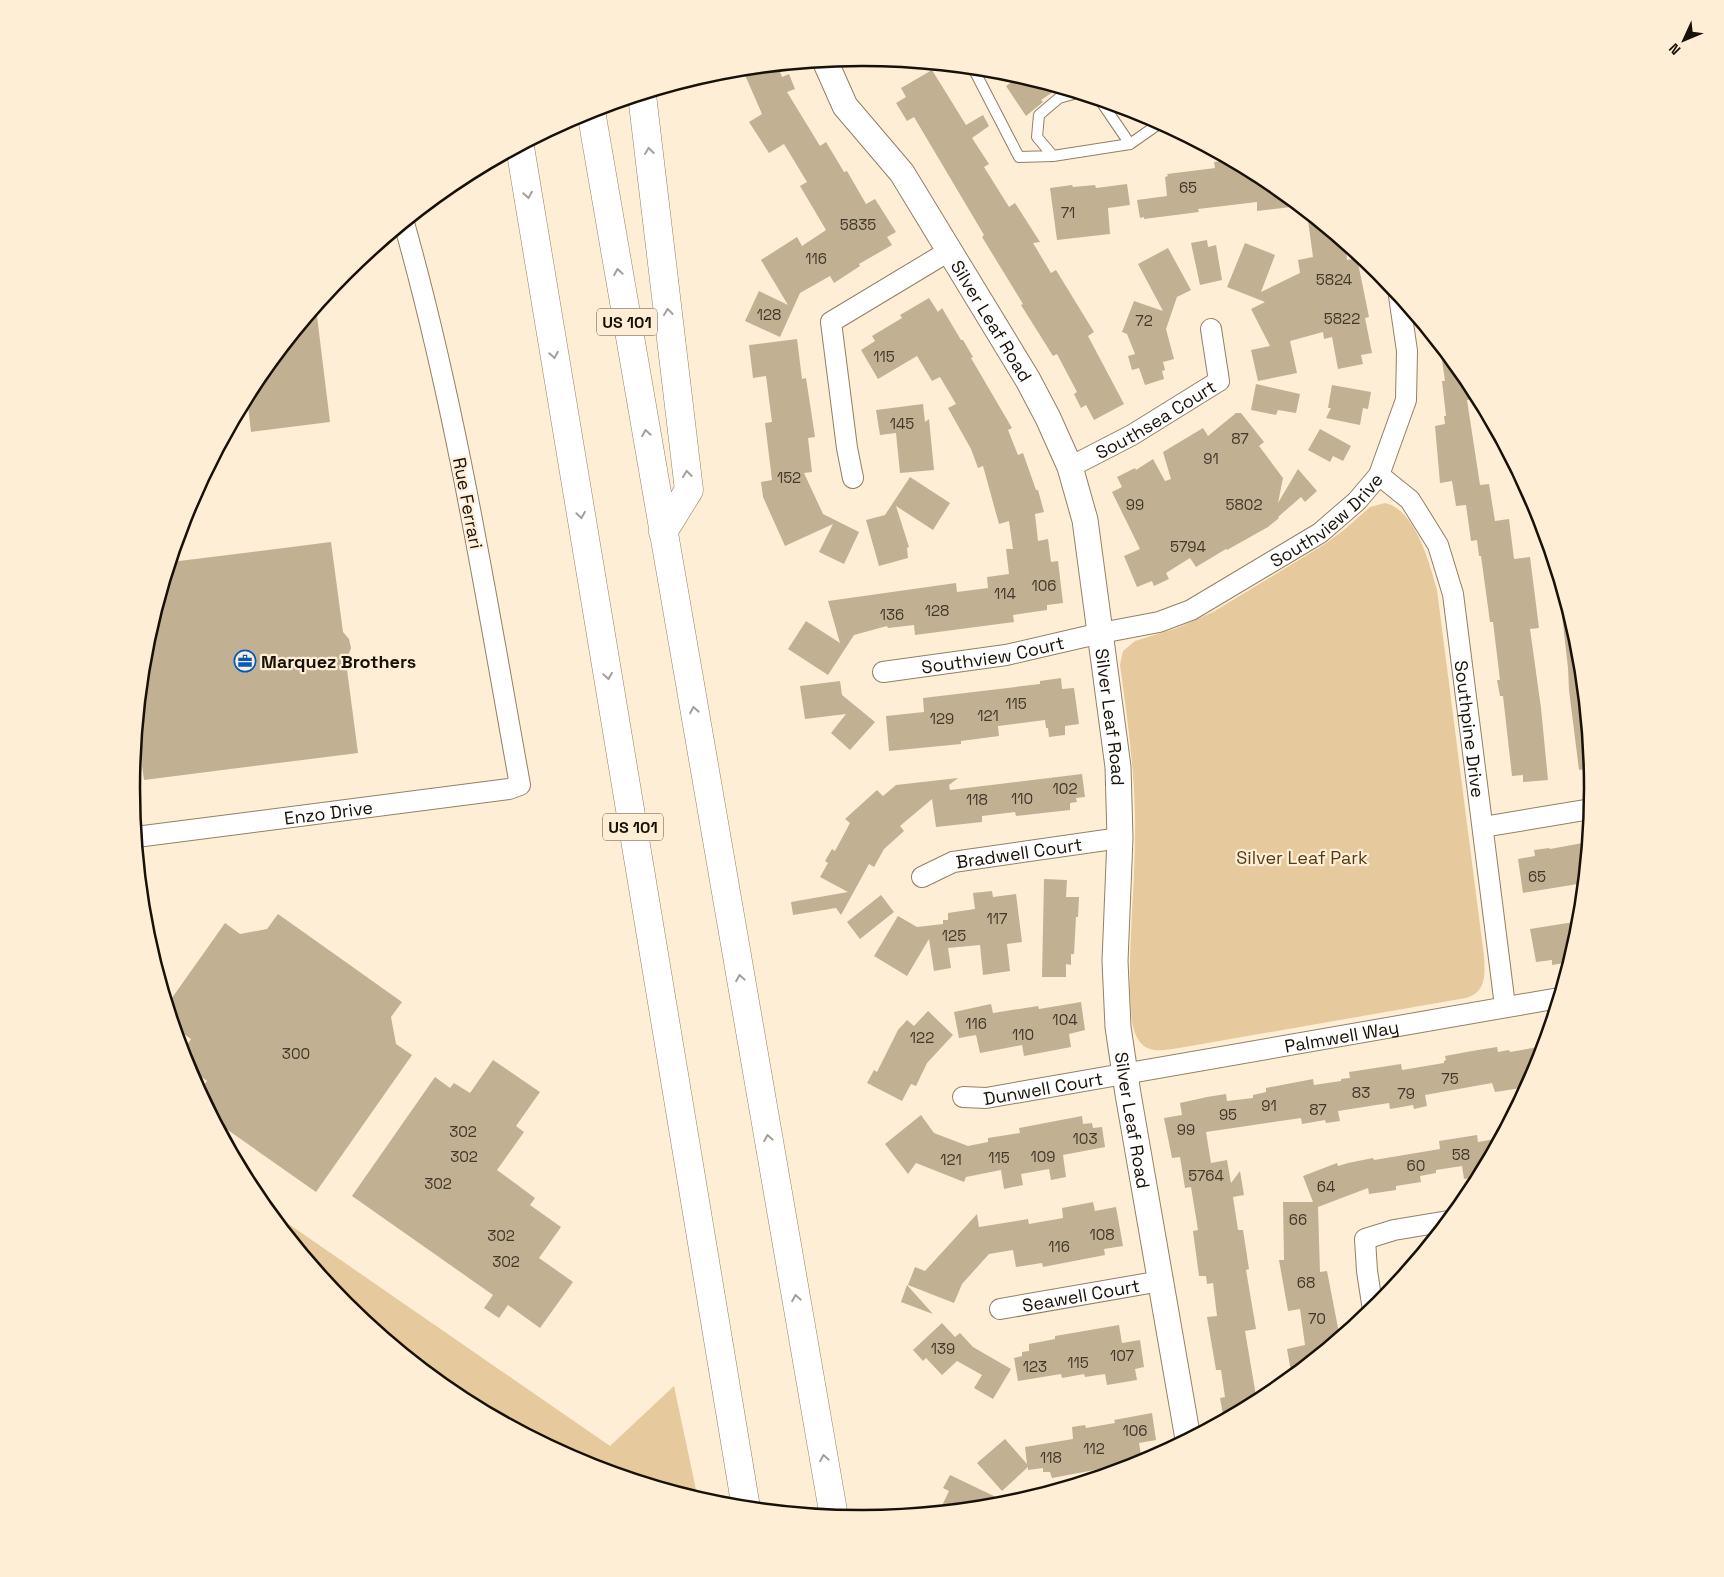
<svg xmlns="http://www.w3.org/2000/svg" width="1724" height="1577" font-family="'Space Grotesk',sans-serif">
<rect width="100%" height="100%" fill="#feeed6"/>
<path fill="#e6ca9e" d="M1385,503C1415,509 1430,564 1437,590L1484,956C1485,974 1487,992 1466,998L1179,1048C1164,1050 1147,1055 1138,1039C1130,1027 1131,1006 1130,991C1129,933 1136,874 1135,816C1134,766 1127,715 1120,665L1123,651L1135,641L1177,628L1213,612L1325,544L1345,529L1370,507Z
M264,1207L610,1446L674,1386L698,1499L582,1464L456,1396L345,1305Z"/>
<path fill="#c2b093" d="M778,66L782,77L789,74L795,89L787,92L820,146L826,142L844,172L847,171L866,204L875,199L896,232L887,237L892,245L859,264L860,266L834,283L830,276L800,293L780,337L745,321L759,291L788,305L761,260L797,237L802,246L826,230L800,186L807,182L784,144L769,153L749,122L762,114L745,75L763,67Z
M932,70L966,125L983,115L989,126L972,138L989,164L984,167L1009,207L1015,203L1040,242L1033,243L1051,273L1056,270L1094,332L1088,336L1124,404L1094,420L1086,405L1081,408L1074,394L1077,392L1057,354L1053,356L1021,305L1023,304L982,237L984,235L914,117L907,121L896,103L906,97L901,88Z
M1020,76L1041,83L1059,88L1041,100L1043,102L1026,116L1006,86Z
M1229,160L1268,181L1299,206L1257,211V202L1198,209L1199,212L1144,219V217L1140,218L1137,200L1167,196L1165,177L1168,176L1167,174L1215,168L1214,162Z
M1127,184L1130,205L1108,208L1110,234L1057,240L1050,188L1072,185L1073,187L1095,185L1096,188Z
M1307,213L1346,244L1347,260L1357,258L1369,317L1365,318L1372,353L1361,355L1363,364L1338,369L1332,337L1324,339L1323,332L1290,341L1297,373L1258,381L1251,350L1270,346L1251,309L1265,302L1227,287L1245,243L1275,255L1261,292L1300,273L1298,260L1313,257Z
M1207,240L1208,247L1216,245L1222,280L1200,285L1191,243Z
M1168,248L1191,290L1177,297L1166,329L1174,359L1163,362L1165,370L1162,371L1164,379L1145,385L1139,368L1132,370L1128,356L1135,354L1127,334L1122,332L1134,301L1163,311L1138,264Z
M929,298L938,312L942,308L961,340H963L973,357L971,358L1012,428L1008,430L1018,455L1023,453L1036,490H1038L1044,512L1035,514L1038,541L1048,539L1051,562L1058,561L1063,603L1047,605V610L1013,615L1014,622L915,635L914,625L888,628L887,626L854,635L828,675L788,649L806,621L840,643L828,601L956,583L957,592L988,588L987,577L1009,574L1006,549H1013L1009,521L999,524L983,466L978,468L971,449L948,408L956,404L940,377L932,381L917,356L878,379L861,350L875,341L872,336L902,318L900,315Z
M316,308L330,422L251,432L247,397L254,382Z
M797,339L802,379L806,378L815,437L808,438L812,472L804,473L823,514L859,532L844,564L819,552L833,524L785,546L763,497L761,482L772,480L765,423L772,422L766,376L753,378L749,345Z
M1440,346L1470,383L1478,398L1467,400L1480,485L1489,484L1495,521L1509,519L1514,559L1530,557L1539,628L1530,629L1541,708L1548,780L1523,782V775L1512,776L1503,696H1500L1497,680H1500L1493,622H1490L1481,556H1479L1477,540L1471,541L1466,505L1456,506L1452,481L1440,483L1435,426L1445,424L1444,416H1446L1442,381H1445Z
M1256,384L1300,394L1296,413L1278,410L1276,415L1251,410Z
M1332,385L1371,392L1368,409L1363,408L1360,425L1326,418L1331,408H1328Z
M923,404L925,422L929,419L934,470L900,473L896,433L880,435L876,410Z
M1236,413H1241L1264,442L1259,446L1283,478L1278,503L1298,469L1317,491L1305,502L1301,497L1278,517L1279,518L1268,527L1227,550L1226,549L1196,567L1190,558L1166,573L1169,579L1154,586L1152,581L1137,587L1124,556L1140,549L1112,492L1122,487L1117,477L1135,468L1136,470L1153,459L1165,481L1171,479L1163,452L1203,428L1208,436Z
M1320,429L1351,446L1343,461L1333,456L1330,462L1308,450Z
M910,477L950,503L933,530L896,506L909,547L907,548L908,558L879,566L866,520L885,515Z
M331,542L343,632L349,639L351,648L346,662L358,753L144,780L137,729L145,646L171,562Z
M1569,614L1579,646L1591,768L1579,770L1569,690L1568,668L1562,615Z
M1061,678L1062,689L1074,688L1079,724L1065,726V735L1049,737L1048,728H1046L1045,720L998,726L999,736L961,741V744L889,751L886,716L924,712L923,698L1040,684V681Z
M840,681L842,695L875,722L850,750L831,733L846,714L805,719L800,686Z
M1082,774L1085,797L1076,798L1077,802L1070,803V810L1016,816L1015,812L982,816V822L936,827L932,799L900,826L904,831L884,849L874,867L869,864L841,915L836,908L793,915L791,902L848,892L820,877L828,863L825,861L832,849L835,851L850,823L845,819L877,790L883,796L896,785L958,778L949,785L950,790Z
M1588,842L1584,883L1523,893L1518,859L1535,856L1534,850L1549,848L1550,849Z
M1044,879L1067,880L1066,897H1079L1078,917H1076L1074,954H1071V965L1066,964V977H1042Z
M992,891L993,897L1016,894L1022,942L1007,944L1010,971L983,975L980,945L948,948L951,968L934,971L929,939L907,976L874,956L898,916L917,927L943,924V920H948V913L975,909L973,893Z
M881,895L894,912L860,939L847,922Z
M278,914L402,1002L391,1017L396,1044L412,1055L316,1192L215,1121L199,1092L207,1081L186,1066L182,1052L191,1039L174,1027L167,1005L225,923L240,934L267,929Z
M1580,921L1579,931L1570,962L1552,965V960L1536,962L1530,929Z
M1081,1002L1085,1030L1069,1034L1071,1047L1024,1056L1022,1045L980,1053L976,1035L959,1038L954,1012L991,1004L993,1013L1038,1006L1039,1009Z
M928,1011L953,1035L927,1063L916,1086L911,1084L902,1101L867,1083L874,1070L877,1072L898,1030L907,1020L914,1026Z
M1544,1046L1537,1068L1527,1087L1495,1092L1492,1083L1425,1095L1427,1106L1414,1109L1413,1105L1390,1109L1389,1103L1338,1111L1340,1121L1326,1123L1325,1120L1302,1124L1301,1118L1206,1132L1211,1163L1227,1160L1231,1183L1240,1171L1244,1195L1233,1197L1238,1230H1243L1249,1269L1246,1270L1256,1329L1245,1331L1257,1402L1224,1420L1220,1398L1225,1397L1221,1370H1216L1207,1317L1217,1316L1213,1283L1207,1284L1206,1276H1199L1193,1231L1198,1230L1191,1187L1185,1188L1180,1157L1172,1158L1164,1118L1182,1115L1180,1103L1207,1097L1226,1094L1227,1101L1253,1098V1095L1266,1092V1088L1313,1079L1314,1085L1341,1081V1079L1350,1078L1349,1072L1401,1064L1402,1070L1444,1063V1061L1446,1060L1445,1056L1472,1051L1497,1047L1498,1052L1509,1050L1510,1052Z
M493,1060L540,1092L516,1126L524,1132L497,1170L535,1198L530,1205L561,1227L539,1258L573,1282L540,1328L508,1305L499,1318L484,1308L493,1295L352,1196L435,1077L450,1088L454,1083L470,1093Z
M921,1115L934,1133L968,1146L988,1142V1138L1020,1133L1019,1128L1082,1116L1083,1124L1092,1123L1093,1128L1102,1127L1105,1147L1063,1155L1066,1177L1051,1180L1049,1169L1021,1174L1023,1185L1004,1189L1001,1170L966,1177L964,1182L916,1163L908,1174L885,1144Z
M1477,1135L1478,1142L1500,1138L1479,1177L1464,1179L1462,1166L1436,1170V1173L1420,1176L1421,1182L1396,1186V1190L1369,1194L1368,1188L1318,1207L1320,1272L1327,1271L1340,1338L1292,1377L1287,1349L1305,1345L1300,1309L1288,1311L1279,1260H1284L1283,1202H1313L1303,1176L1337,1163L1338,1166L1348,1163L1373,1158L1374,1160L1440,1149L1439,1141Z
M1093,1202L1095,1211L1116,1207L1123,1246L1104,1249L1105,1255L1043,1267L1042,1263L1016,1267L1013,1250L989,1254L962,1284L954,1303L908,1285L915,1267L925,1271L977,1214L979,1227L1028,1219L1029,1224L1063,1218L1062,1208Z
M907,1285L933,1314L901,1302Z
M942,1323L955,1337L960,1333L973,1347L1011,1369L993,1399L974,1388L982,1375L957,1361L942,1375L926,1358L923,1361L913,1350Z
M1119,1325L1122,1343L1140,1340L1144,1367L1135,1369L1137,1380L1107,1385L1105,1374L1085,1377L1084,1374L1062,1378L1061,1374L1018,1381L1014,1358L1022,1356V1352L1029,1351V1344L1055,1339V1336Z
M1152,1413L1156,1440L1139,1443L1142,1461L1052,1478L1050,1472H1043V1468L1028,1470V1467L1002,1491L977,1463L1005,1439L1027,1464L1025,1447L1073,1439L1072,1427L1085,1425L1086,1428L1115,1423L1114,1420Z
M950,1475L996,1497L991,1507L939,1512L949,1491L943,1488Z"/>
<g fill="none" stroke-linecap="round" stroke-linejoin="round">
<g stroke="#928065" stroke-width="12">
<path id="service" d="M973,68L1019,157L1053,156L1130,144L1160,123
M1100,100L1130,144
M1053,156L1037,137L1039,115L1059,98L1077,93"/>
</g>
<g stroke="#928065" stroke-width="22">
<g id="minor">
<path id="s1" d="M1070,467L1132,435L1219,381L1211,329"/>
<path id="s2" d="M1379,475L1410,500L1438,545L1453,594L1505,1006"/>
<path d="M853,478L847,448L831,322L949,251"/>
<path id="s3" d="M883,672L1006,655L1101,633L1159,622L1191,610L1320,533L1357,501L1379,475L1406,400L1407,351L1399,296"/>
<path d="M1483,827L1591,809"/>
<path id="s4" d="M136,837L509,789L520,785C486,597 456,407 404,223"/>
<path id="s5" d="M922,877L953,862L1120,838"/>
<path id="s6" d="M963,1097L986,1098L1559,998"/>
<path id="s7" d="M1000,1309L1161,1281"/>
<path d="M1373,1310L1367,1271L1365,1239L1394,1230L1448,1221"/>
</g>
</g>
<g stroke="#928065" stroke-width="27">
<g id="tertiary">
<path id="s8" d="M825,61L845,106L902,173L1028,380L1048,418L1070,467L1085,520L1118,767L1120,838L1115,961L1118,1027L1128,1094L1188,1439"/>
</g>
</g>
<g stroke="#928065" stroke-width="29">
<path id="motorway" d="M642,95L689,490L663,532
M591,111L834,1517
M520,147L746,1508"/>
</g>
<use href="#service" stroke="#fff" stroke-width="10"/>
<use href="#minor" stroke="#fff" stroke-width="20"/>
<use href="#tertiary" stroke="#fff" stroke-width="25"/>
<use href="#motorway" stroke="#fff" stroke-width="28"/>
</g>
<defs><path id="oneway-chevron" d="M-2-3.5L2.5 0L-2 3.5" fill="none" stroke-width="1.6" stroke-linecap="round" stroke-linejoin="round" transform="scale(1.25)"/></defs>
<g stroke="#a3a09c">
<use href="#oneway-chevron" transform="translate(649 151) rotate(-97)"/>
<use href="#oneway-chevron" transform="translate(528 195) rotate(81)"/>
<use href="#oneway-chevron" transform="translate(618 272) rotate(-100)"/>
<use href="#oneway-chevron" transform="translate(668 312) rotate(-97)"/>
<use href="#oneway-chevron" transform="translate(554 355) rotate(81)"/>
<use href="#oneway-chevron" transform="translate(646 433) rotate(-100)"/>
<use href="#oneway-chevron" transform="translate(687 474) rotate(-97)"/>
<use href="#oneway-chevron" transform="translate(581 515) rotate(81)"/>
<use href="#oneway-chevron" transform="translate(608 676) rotate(81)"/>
<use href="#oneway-chevron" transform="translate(694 710) rotate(-100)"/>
<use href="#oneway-chevron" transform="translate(740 978) rotate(-100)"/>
<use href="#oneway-chevron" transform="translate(768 1138) rotate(-100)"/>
<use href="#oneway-chevron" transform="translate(796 1298) rotate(-100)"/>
<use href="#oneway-chevron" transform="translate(824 1458) rotate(-100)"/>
</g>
<defs>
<g id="office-ring" transform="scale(1.125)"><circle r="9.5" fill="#feeed6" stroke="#0258c1" stroke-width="1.5"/><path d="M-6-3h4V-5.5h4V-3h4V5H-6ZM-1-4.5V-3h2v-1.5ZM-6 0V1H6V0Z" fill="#0258c1"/></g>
</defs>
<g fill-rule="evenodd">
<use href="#office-ring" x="245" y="661"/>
</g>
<g text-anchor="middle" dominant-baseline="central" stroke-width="4.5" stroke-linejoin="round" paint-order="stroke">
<g font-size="15" fill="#42392a">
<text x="1188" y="187">65</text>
<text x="1068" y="212">71</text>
<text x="858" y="224">5835</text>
<text x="816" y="258">116</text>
<text x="1334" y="279">5824</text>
<text x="769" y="314">128</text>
<text x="1342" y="318">5822</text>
<text x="1144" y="320">72</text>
<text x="884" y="356">115</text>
<text x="902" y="423">145</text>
<text x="1240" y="438">87</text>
<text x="1211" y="458">91</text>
<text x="789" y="477">152</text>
<text x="1135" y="504">99</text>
<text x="1244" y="504">5802</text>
<text x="1188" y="546">5794</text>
<text x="1044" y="585">106</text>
<text x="1005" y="593">114</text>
<text x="937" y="610">128</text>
<text x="892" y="614">136</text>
<text x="1016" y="703">115</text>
<text x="988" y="715">121</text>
<text x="942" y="718">129</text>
<text x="1065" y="788">102</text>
<text x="1022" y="798">110</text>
<text x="977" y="799">118</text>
<text x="1537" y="876">65</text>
<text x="997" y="918">117</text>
<text x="954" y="935">125</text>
<text x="1065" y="1019">104</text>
<text x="976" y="1023">116</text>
<text x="1023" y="1034">110</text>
<text x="922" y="1037">122</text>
<text x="296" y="1053">300</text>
<text x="1450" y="1078">75</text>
<text x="1361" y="1092">83</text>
<text x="1406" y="1093">79</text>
<text x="1269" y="1105">91</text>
<text x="1318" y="1109">87</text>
<text x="1228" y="1114">95</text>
<text x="1186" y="1129">99</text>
<text x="463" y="1131">302</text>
<text x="1085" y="1138">103</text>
<text x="1461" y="1154">58</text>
<text x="464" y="1156">302</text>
<text x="1043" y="1156">109</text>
<text x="999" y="1157">115</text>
<text x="951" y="1159">121</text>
<text x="1416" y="1165">60</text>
<text x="1206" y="1175">5764</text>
<text x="438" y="1183">302</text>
<text x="1326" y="1186">64</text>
<text x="1298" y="1219">66</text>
<text x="1102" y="1234">108</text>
<text x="501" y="1235">302</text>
<text x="1059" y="1246">116</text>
<text x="506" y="1261">302</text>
<text x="1306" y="1282">68</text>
<text x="1317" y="1318">70</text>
<text x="943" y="1348">139</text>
<text x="1122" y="1355">107</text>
<text x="1078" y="1362">115</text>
<text x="1035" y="1366">123</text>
<text x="1135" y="1430">106</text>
<text x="1094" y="1448">112</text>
<text x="1051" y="1457">118</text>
</g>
<g fill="#feeed6" stroke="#5d5345" stroke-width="1">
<rect x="597" y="308.5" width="60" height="27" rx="4"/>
<rect x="603" y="813.5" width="60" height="27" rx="4"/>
</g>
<g font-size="16" font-weight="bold" fill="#181107">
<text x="627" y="322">US 101</text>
<text x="633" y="827">US 101</text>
</g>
<g font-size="18" fill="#181107" stroke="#feeed6">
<text stroke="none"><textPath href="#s8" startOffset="310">Silver Leaf Road</textPath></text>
<text stroke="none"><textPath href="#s1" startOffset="98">Southsea Court</textPath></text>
<text transform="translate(468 503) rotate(79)">Rue Ferrari</text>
<text stroke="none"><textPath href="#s3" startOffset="478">Southview Drive</textPath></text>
<text stroke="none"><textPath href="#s3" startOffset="111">Southview Court</textPath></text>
<text stroke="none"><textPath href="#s8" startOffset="730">Silver Leaf Road</textPath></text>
<text stroke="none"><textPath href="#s2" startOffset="280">Southpine Drive</textPath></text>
<text stroke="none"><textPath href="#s4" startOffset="194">Enzo Drive</textPath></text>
<text stroke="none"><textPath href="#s5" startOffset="101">Bradwell Court</textPath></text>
<text stroke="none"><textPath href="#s6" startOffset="384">Palmwell Way</textPath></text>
<text stroke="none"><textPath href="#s6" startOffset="81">Dunwell Court</textPath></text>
<text stroke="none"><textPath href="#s8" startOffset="1135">Silver Leaf Road</textPath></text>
<text stroke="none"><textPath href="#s7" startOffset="82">Seawell Court</textPath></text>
</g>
<g font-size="18" font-weight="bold" fill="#181107" stroke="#feeed6" text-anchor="start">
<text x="261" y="661">Marquez Brothers</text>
</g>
<g font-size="18" fill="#533c14" stroke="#feeed6">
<text x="1302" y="857">Silver Leaf Park</text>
</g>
</g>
<path d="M0 0H1724V1577H0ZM140 788a722 722 0 1 1 1444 0a722 722 0 1 1-1444 0Z" fill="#feeed6" fill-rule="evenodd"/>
<path fill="none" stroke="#181107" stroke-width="2.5" d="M140 788a722 722 0 1 1 1444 0a722 722 0 1 1-1444 0Z"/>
<g transform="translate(1684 40) rotate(226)" stroke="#feeed6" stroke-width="4" paint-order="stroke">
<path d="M0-4L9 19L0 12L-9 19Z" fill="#181107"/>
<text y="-8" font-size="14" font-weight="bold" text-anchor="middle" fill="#181107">N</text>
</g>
</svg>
